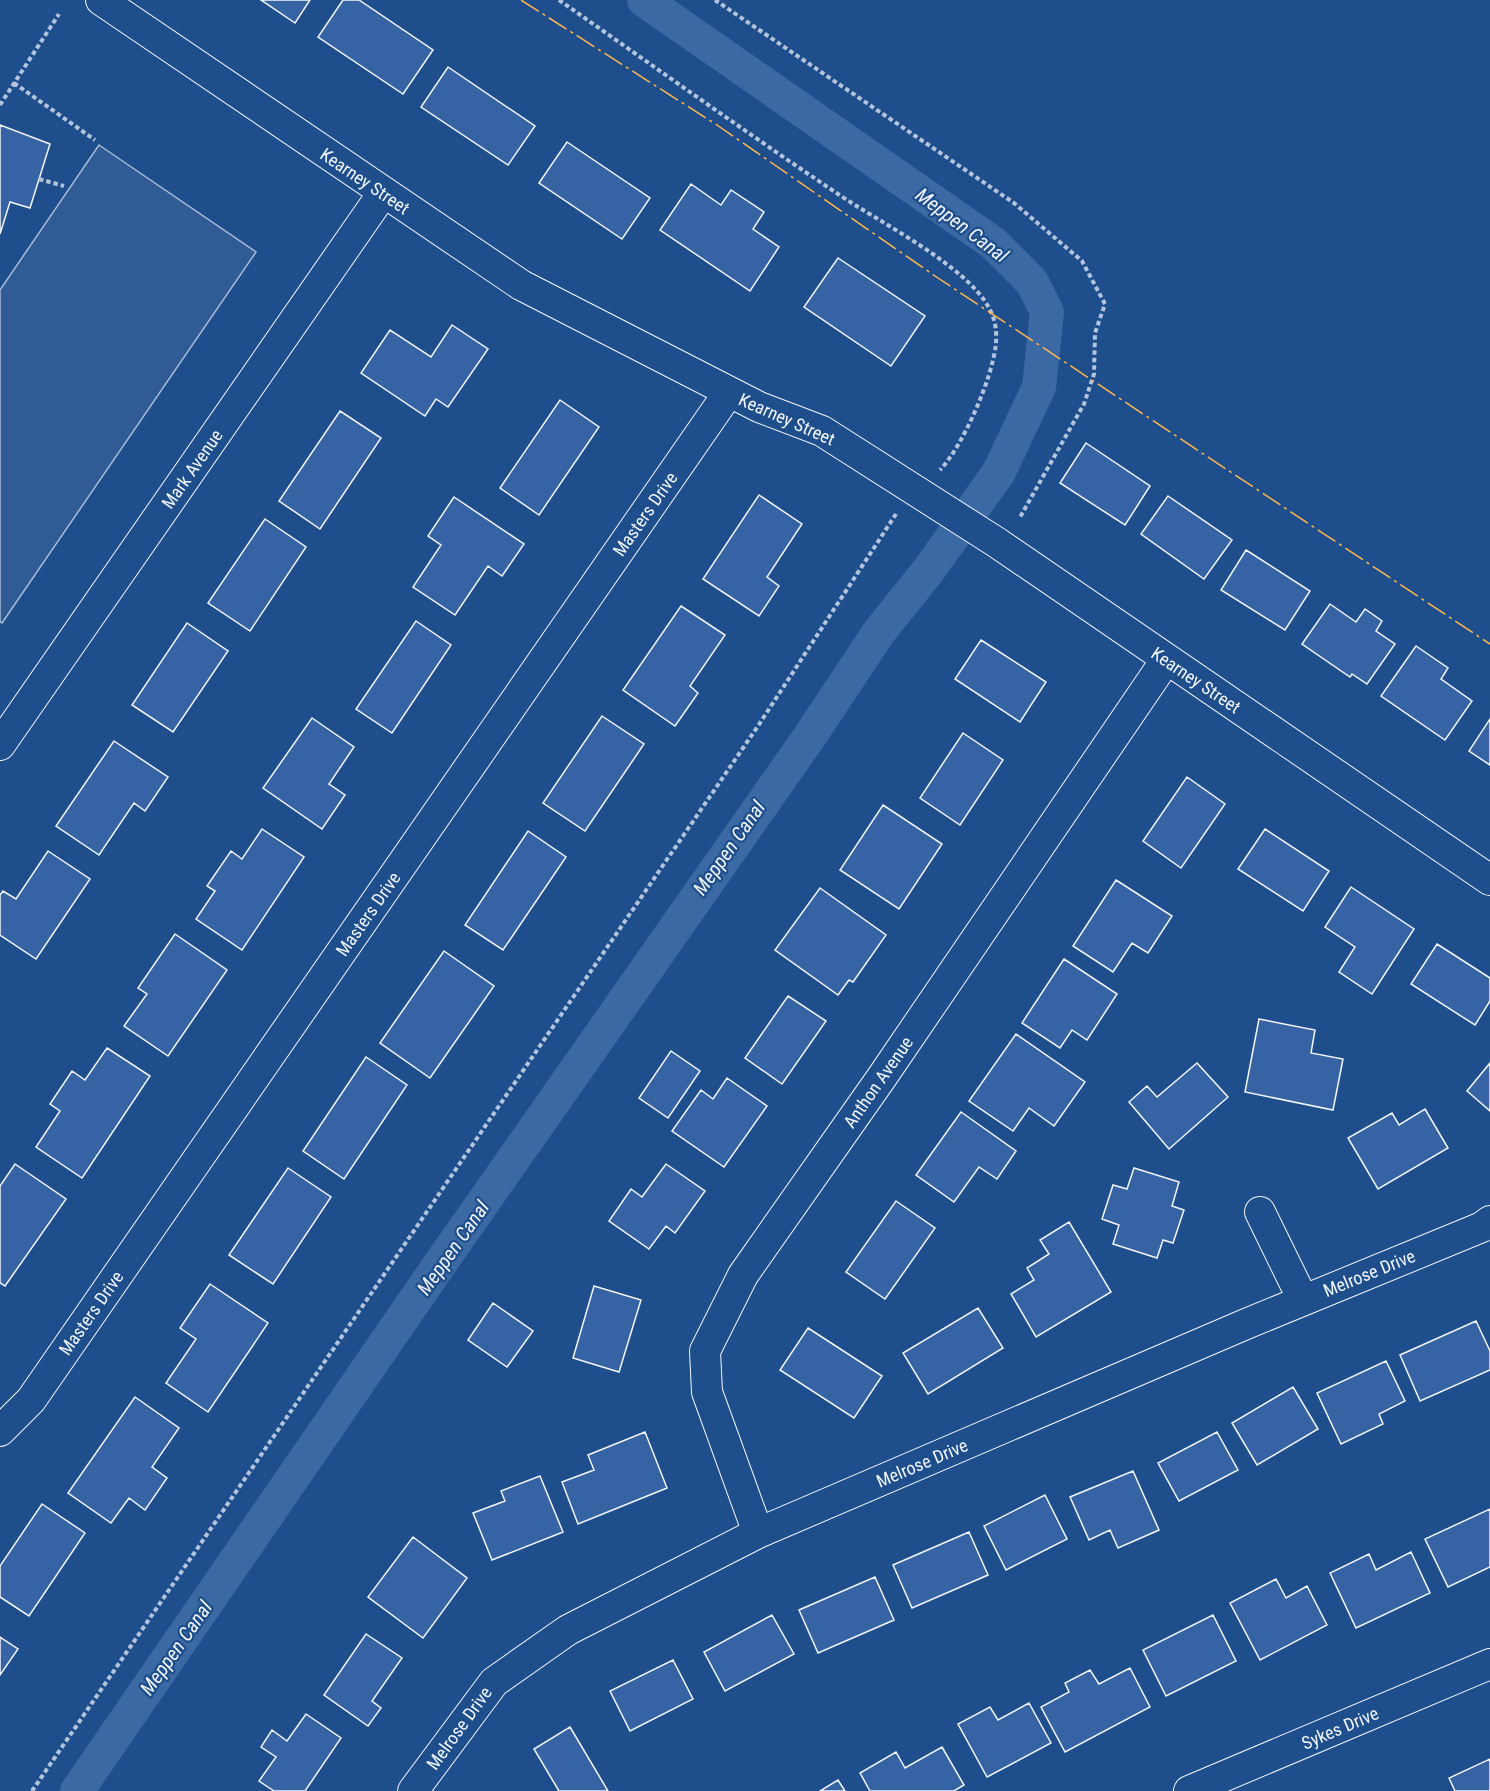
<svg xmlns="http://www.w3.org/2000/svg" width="1490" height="1791" font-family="'Roboto Condensed',sans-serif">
<rect width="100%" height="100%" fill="#1f4e8c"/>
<path fill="#305b95" stroke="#a8bbd7" stroke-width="1.5" d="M99,145L256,252L2,623L0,622V290Z"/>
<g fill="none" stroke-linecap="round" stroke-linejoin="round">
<path stroke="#3b69a3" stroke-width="34" d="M77,1791L435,1271L810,736L879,632L928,571L999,472L1039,387L1047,312L1032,282L993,243L644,0"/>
</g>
<path fill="#3563a3" stroke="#f2f6ff" stroke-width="1.5" d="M261,0H310L295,23Z
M343,0H359L433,50L403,94L318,37Z
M448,67L535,126L508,165L421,107Z
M0,125L50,144L30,208L10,202L0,234Z
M567,142L650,198L622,239L539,183Z
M691,184L721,205L731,190L764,212L753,229L779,247L750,291L660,230Z
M838,258L925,316L891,366L804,307Z
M452,325L488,349L448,407L436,399L425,416L361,373L390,330L431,357Z
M560,400L599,427L539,515L500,488Z
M340,411L381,438L320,529L279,501Z
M1086,443L1150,486L1125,525L1060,483Z
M759,495L802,524L767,577L779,586L759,616L703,579Z
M1168,496L1232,540L1204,579L1141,534Z
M454,497L524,544L502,576L488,566L455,615L413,587L441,545L428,536Z
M265,519L306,547L250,631L208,603Z
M1246,550L1310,591L1285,630L1221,590Z
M1330,604L1356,622L1365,609L1382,621L1376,631L1395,644L1367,684L1352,674L1350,677L1302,644Z
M681,606L725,635L690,686L698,693L675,726L623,690Z
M416,621L451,645L392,733L356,709Z
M187,623L228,651L173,732L132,705Z
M981,640L1046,682L1020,722L955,679Z
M1416,646L1448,668L1441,679L1472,701L1445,740L1381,696Z
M602,716L644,744L585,831L543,803Z
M312,718L354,747L329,784L345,795L322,829L263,788Z
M1490,719V765L1469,751Z
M963,733L1003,760L960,825L920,798Z
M114,741L168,777L145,811L134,803L99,855L56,826Z
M1187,777L1225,804L1181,868L1143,841Z
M883,805L942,844L899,909L840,870Z
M262,829L304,857L242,950L196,919L215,891L207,886L231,851L242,859Z
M1265,829L1329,871L1303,911L1238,869Z
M528,831L566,857L503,950L465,925Z
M48,851L90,879L36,959L0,935V895L3,891L16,899Z
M1116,880L1172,916L1148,953L1132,943L1113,972L1073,946Z
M1351,887L1414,929L1372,994L1339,972L1355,947L1325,927Z
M820,888L886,935L853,982L849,980L838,995L775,950Z
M175,934L227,970L168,1056L124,1026L147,994L138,988Z
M1437,944L1490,978V1001L1475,1025L1411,984Z
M444,951L494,986L430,1078L380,1043Z
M1064,959L1117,994L1087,1040L1072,1030L1060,1048L1022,1023Z
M788,996L826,1021L782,1084L745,1058Z
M1259,1019L1315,1030L1311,1053L1343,1059L1333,1110L1245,1092Z
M1016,1034L1085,1082L1054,1126L1029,1108L1013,1131L969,1101Z
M107,1048L150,1076L82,1178L36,1147L60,1111L50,1104L72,1071L85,1080Z
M671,1051L700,1071L668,1118L639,1098Z
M366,1057L407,1085L344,1179L303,1151Z
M1197,1063L1228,1097L1169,1149L1129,1102L1147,1086L1157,1097Z
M1490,1063V1111L1467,1091Z
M727,1078L767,1106L724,1167L672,1131L701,1090L713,1099Z
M1425,1109L1448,1148L1378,1189L1348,1138L1392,1113L1399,1125Z
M961,1112L1016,1151L997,1179L979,1167L954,1202L916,1175Z
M15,1164L66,1199L5,1286L0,1283V1186Z
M666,1164L705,1191L675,1233L666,1226L649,1249L609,1221L631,1189L642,1197Z
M288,1168L331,1197L273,1284L229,1255Z
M1134,1168L1179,1182L1172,1206L1184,1210L1173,1243L1163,1240L1157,1258L1113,1244L1119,1225L1102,1219L1113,1185L1127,1189Z
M896,1201L935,1228L885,1299L846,1272Z
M1069,1222L1111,1292L1036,1337L1011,1294L1034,1280L1027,1268L1049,1254L1040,1240Z
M210,1284L268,1323L208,1412L166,1383L196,1339L180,1328Z
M594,1286L641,1300L619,1372L573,1358Z
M493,1303L533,1331L507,1367L468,1340Z
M978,1308L1003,1348L928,1394L903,1353Z
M1476,1321L1490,1351V1370L1420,1401L1400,1355Z
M808,1328L882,1376L854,1418L780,1370Z
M1386,1361L1405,1401L1379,1414L1383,1424L1341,1444L1317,1393Z
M1293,1387L1318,1429L1257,1465L1232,1423Z
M135,1397L179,1428L152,1467L167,1478L145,1510L129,1498L111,1523L68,1493Z
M645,1432L667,1488L578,1524L562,1482L594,1470L588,1455Z
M1217,1432L1238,1470L1179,1501L1158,1463Z
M1133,1471L1159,1530L1118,1548L1110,1530L1089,1540L1070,1497Z
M540,1476L563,1532L492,1560L473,1513L505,1501L501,1491Z
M1045,1495L1067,1539L1006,1570L984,1526Z
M42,1504L85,1533L29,1616L0,1597V1566Z
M1490,1509V1567L1448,1587L1425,1539Z
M969,1532L988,1575L912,1608L893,1565Z
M413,1537L467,1578L423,1638L368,1597Z
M1411,1552L1430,1593L1356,1628L1330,1573L1369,1554L1376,1570Z
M875,1577L894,1620L818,1653L799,1610Z
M1276,1579L1286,1598L1307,1586L1327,1625L1260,1660L1230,1603Z
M772,1615L794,1654L725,1691L704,1652Z
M1213,1615L1236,1661L1166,1696L1143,1650Z
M366,1634L402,1658L372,1701L381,1708L368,1726L324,1695Z
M0,1637L18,1649L0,1675Z
M673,1660L693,1699L630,1731L610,1691Z
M1130,1668L1150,1707L1065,1752L1041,1707L1069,1692L1065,1683L1090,1670L1099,1684Z
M1029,1703L1051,1743L987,1777L958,1724L990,1707L998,1720Z
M306,1714L341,1738L305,1791H274L259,1781L276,1757L261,1747L272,1730L287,1741Z
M570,1727L608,1791H559L534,1749Z
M942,1747L964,1785L954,1791H870L860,1773L896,1752L905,1768Z
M1490,1759V1791H1455L1449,1778Z
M838,1780L845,1791H820Z"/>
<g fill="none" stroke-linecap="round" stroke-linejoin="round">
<g stroke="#f2f6ff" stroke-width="32">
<path id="street" d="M101,0L521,285L759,407L822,431L996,542L1490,880
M0,745L383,193
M1260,1212L1303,1300
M0,1431L31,1400L729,392
M758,1533L707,1392L705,1351L743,1275L882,1077L1166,660
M413,1791L494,1682L568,1630L758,1533L1246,1324L1482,1227L1490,1221
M1189,1791L1490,1664"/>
</g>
<path stroke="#b3c4dc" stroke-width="4" stroke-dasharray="4.5 3" stroke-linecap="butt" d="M559,0C652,65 744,131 838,194C879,222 967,266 989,308C995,318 997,331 996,343C993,377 963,446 940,470
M715,0L1014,203L1082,261L1105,304L1095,333L1094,374L1084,404L1019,519
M14,83L95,140
M0,105L59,14
M39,179L64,186
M32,1791L758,726L896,514"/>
<use href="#street" stroke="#1f4e8c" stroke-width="30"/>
<path stroke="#ffb74d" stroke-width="1.5" stroke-dasharray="21 4.5 3 4.5" stroke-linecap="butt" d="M521,0L717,125L935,276L1490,644"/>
</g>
<g text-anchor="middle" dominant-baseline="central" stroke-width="4.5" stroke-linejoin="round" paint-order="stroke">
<g font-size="18" fill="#f2f6ff" stroke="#1f4e8c">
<text transform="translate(365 181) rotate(34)">Kearney Street</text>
<text transform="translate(787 419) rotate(24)">Kearney Street</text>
<text transform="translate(192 469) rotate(-55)">Mark Avenue</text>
<text transform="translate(645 514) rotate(-55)">Masters Drive</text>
<text transform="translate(1196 680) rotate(34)">Kearney Street</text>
<text transform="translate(368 914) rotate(-55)">Masters Drive</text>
<text transform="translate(878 1082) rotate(-55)">Anthon Avenue</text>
<text transform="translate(1369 1273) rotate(-22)">Melrose Drive</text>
<text transform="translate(91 1313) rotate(-55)">Masters Drive</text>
<text transform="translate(922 1463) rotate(-23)">Melrose Drive</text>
<text transform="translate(459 1728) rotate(-54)">Melrose Drive</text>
<text transform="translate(1340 1728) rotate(-23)">Sykes Drive</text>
</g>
<g font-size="20" font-style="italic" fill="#f2f6ff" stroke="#1f4e8c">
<text transform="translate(962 225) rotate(37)">Meppen Canal</text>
<text transform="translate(729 848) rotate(-55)">Meppen Canal</text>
<text transform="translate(453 1248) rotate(-55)">Meppen Canal</text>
<text transform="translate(176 1648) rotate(-55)">Meppen Canal</text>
</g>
</g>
</svg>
